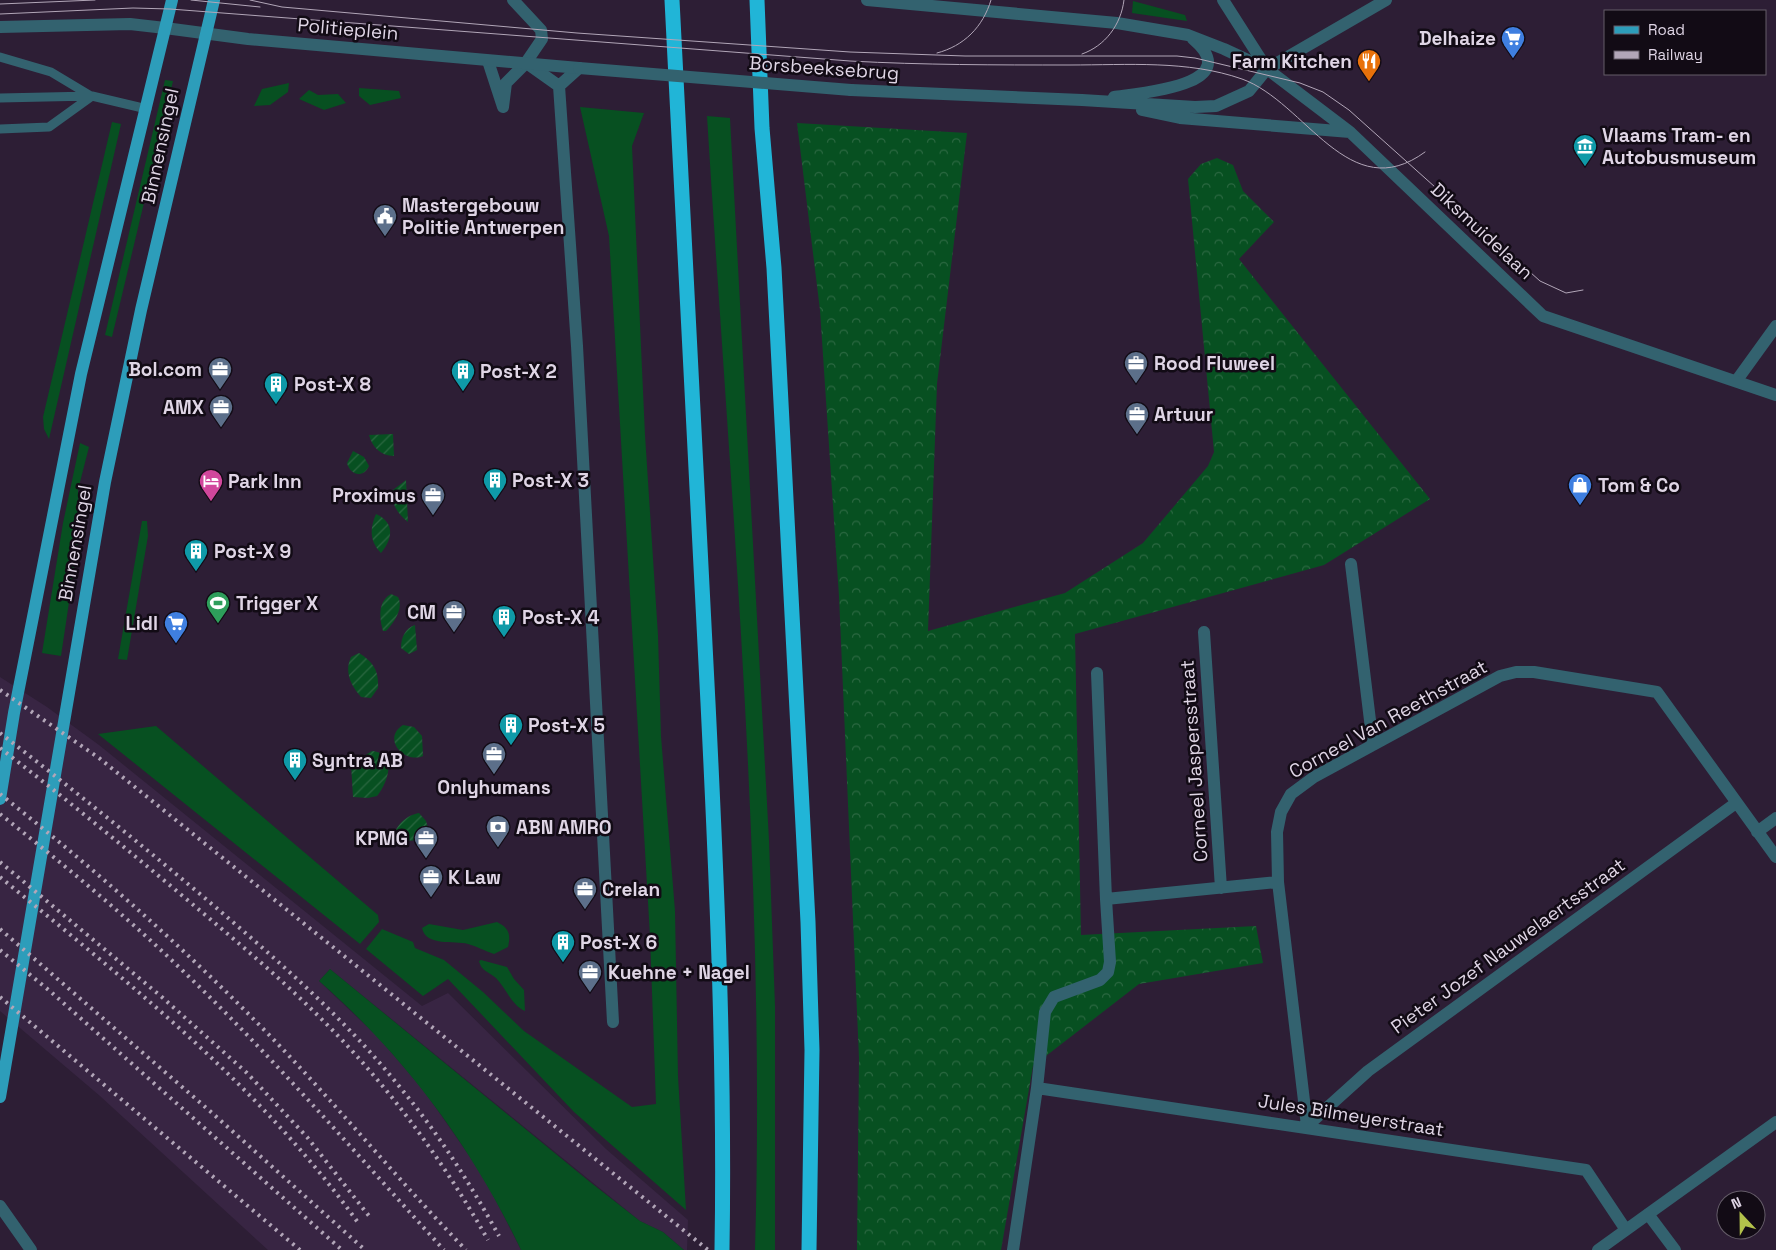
<svg xmlns="http://www.w3.org/2000/svg" width="1776" height="1250" font-family="'Space Grotesk',sans-serif">
<defs>
<pattern id="forest-crowns" width="20" height="18" patternUnits="userSpaceOnUse" patternTransform="scale(1.25)"><rect width="20" height="18" fill="#075021"/><path d="M2 6a3 3 0 1 1 6 0M12 15a3 3 0 1 1 6 0" fill="none" stroke="#2b6841"/></pattern>
<pattern id="garden-furrows" width="10" height="10" patternUnits="userSpaceOnUse" patternTransform="scale(1.25)"><rect width="10" height="10" fill="#075021"/><path d="M-1 1l2-2M0 10L10 0M9 11l2-2" fill="none" stroke="#2b6841"/></pattern>
</defs>
<rect width="100%" height="100%" fill="#2d1e35"/>
<path fill="#382543" d="M0,677L47,707L99,745L422,1006L448,993L606,1149L688,1220L687,1250H684L663,1232L640,1221L330,969L319,981L377,1036L422,1088L484,1177L521,1250H268L100,1096L0,1011Z"/>
<path fill="#075021" d="M1133,1L1185,15L1187,21L1132,13Z
M165,80L173,81L112,337L105,335Z
M289,83L288,92L270,105L254,106L262,89Z
M359,88L399,91L401,98L370,105L359,96Z
M309,90L318,95L338,94L346,103L324,110L299,99Z
M580,107L644,113L632,146L645,435L658,635L661,736L675,911L678,1076L686,1210L574,1112L448,979L423,996L366,949L382,929L413,942L415,948L444,960L483,992L524,1031L632,1107L656,1104L650,936L609,236Z
M707,116L730,118L769,840L775,1006V1250H755C766,872 730,493 707,116Z
M112,122L121,124L49,439L44,429L43,417Z
M80,443L89,447L78,490L80,529L61,656L42,653L63,523Z
M142,521H147L148,536L127,660L118,659Z
M156,726L378,915L379,922L360,944L98,734Z
M497,922C509,928 511,934 508,947L494,954C485,951 476,946 468,944C454,940 426,947 422,928L429,924L463,930Z
M481,960L507,967L514,979L524,990L525,1011C511,1005 506,988 496,978C489,972 481,971 479,961Z
M330,969L590,1182L640,1221L663,1232L684,1250H521C472,1147 405,1056 319,981Z"/>
<path fill="url(#forest-crowns)" d="M797,123L967,133L937,384L928,631L1065,593L1143,543L1208,466L1214,452L1188,179L1201,164L1217,158L1233,165L1243,191L1274,222L1239,259L1430,499L1324,565L1075,634L1081,935L1256,926L1263,963L1139,984L1033,1066L1001,1250H857L859,1058L839,596L820,310Z"/>
<path fill="url(#garden-furrows)" d="M393,434L394,456C381,456 372,447 369,435Z
M353,451L364,457L369,466C363,479 350,475 347,463Z
M406,480L408,522C397,513 391,504 393,490Z
M376,514C396,523 392,540 381,553C369,541 370,528 376,514Z
M391,594L398,597C404,608 394,623 386,631H383C379,618 378,601 391,594Z
M415,625L417,650L409,654L401,648C401,638 405,628 415,625Z
M359,653C373,662 379,670 378,688L371,698L361,697C351,686 344,672 351,657Z
M403,725L414,727L422,736L423,756C405,764 381,739 403,725Z
M372,751C398,753 388,783 377,796L368,798L353,797L351,764Z
M419,813L426,821L431,839L394,842C392,828 406,815 419,813Z"/>
<g fill="none" stroke-linecap="round" stroke-linejoin="round">
<path stroke="#33626f" stroke-width="9" d="M0,57L51,72L91,96
M0,98L92,96L147,109
M0,129L49,127L92,96"/>
<path stroke="#33626f" stroke-width="12" d="M1223,0L1267,69
M0,27L130,24L165,28
M488,61L503,107L506,83L525,64L542,39L541,30L513,0
M528,64L559,86
M559,86L577,346L613,1022
M559,86L579,68
M1737,380L1776,326
M1351,564L1373,745
M1204,632L1221,888
M1097,673L1106,899
M1757,832L1776,818
M1037,1088L1586,1170L1626,1230
M1307,1126L1278,882L1277,832L1281,812L1291,794L1314,777L1500,676L1516,672H1534L1657,692L1776,857
M1307,1126L1368,1071L1736,803
M1648,1214L1675,1250
M1013,1250L1037,1088L1045,1012L1054,997L1100,980L1108,972L1110,962L1106,899L1278,882
M1598,1250L1776,1122"/>
<path stroke="#33626f" stroke-width="12" d="M867,0L1117,23L1188,35L1224,49L1267,69L1350,132L1543,316L1776,395
M165,28L248,39L579,68
M851,90L1082,100L1195,107L1216,106L1249,91L1267,69L1386,0
M1114,97C1140,93 1247,85 1193,39
M1142,110L1180,118L1350,132
M0,1206L31,1250"/>
<path stroke="#2d9dba" stroke-width="12" d="M0,799L14,713L81,374L172,0
M0,1097L105,482L141,310L214,0"/>
<path stroke="#21b5d7" stroke-width="15" d="M672,0C683,235 697,469 708,703C717,885 725,1068 722,1250
M757,0L762,128L774,268L808,922L812,1050L809,1250"/>
<path stroke="#b2a6b8" stroke-width="1" d="M191,0L260,7
M250,0L282,7L577,33L850,52L965,56H1177L1195,58L1300,83L1323,92L1349,110L1540,281L1566,293L1583,290
M0,4L95,0
M0,14L133,8L170,9L850,61C923,65 996,65 1070,65C1127,65 1188,60 1242,79C1306,102 1349,208 1425,152
M937,53C964,46 983,27 991,0
M1082,54C1105,46 1121,25 1124,0"/>
<path stroke="#b2a6b8" stroke-width="4" stroke-dasharray="2.5 5" stroke-linecap="butt" d="M0,690L99,758L708,1250
M0,733C70,787 138,842 206,899C276,959 346,1019 403,1091C440,1136 471,1185 499,1236
M0,748C65,798 128,850 191,903C253,955 316,1008 369,1070C415,1123 454,1180 488,1240
M0,794C97,871 189,952 275,1041C340,1109 400,1182 466,1250
M0,814C63,864 125,915 183,971C275,1059 358,1156 444,1250
M0,862L163,998L247,1073L307,1137L369,1216
M0,877C129,983 262,1088 359,1224
M0,929L211,1112L365,1250
M0,950L51,992L342,1250
M0,997L300,1250"/>
<path stroke="#33626f" stroke-width="12" d="M579,68L851,90"/>
</g>
<defs>
<g id="supermarket-pin" transform="scale(1.25)"><path d="M0 17L-7.5 6A9.5 9.5 0 1 1 7.5 6Z" fill="#3f7fe0" stroke="#120b15"/><path d="M-6-5.5h2.5l.6 2H6L4.5 2H-2.5L-4.4-4H-6ZM-1.5 3.2a1.3 1.3 0 1 0 .1 0ZM3 3.2a1.3 1.3 0 1 0 .1 0Z" fill="#fff"/></g>
<g id="restaurant-pin" transform="scale(1.25)"><path d="M0 17L-7.5 6A9.5 9.5 0 1 1 7.5 6Z" fill="#e8710a" stroke="#120b15"/><path d="M-5-6h1v4h1v-4h1v4h1v-4h1v5L-1.5 .5V6h-2V.5L-5-1ZM5-6V6H3V1.5H1.5Q1.5-4 5-6Z" fill="#fff"/></g>
<g id="museum-pin" transform="scale(1.25)"><path d="M0 17L-7.5 6A9.5 9.5 0 1 1 7.5 6Z" fill="#0f9aa8" stroke="#120b15"/><path d="M0-6L6-3V-2H-6V-3ZM-5-1h2V3h-2ZM-1-1h2V3h-2ZM3-1h2V3H3ZM-6 4H6V6H-6Z" fill="#fff"/></g>
<g id="civic-pin" transform="scale(1.25)"><path d="M0 17L-7.5 6A9.5 9.5 0 1 1 7.5 6Z" fill="#5c6f8a" stroke="#120b15"/><path d="M-.6-6.5H3V-4.5H.6V-3L4-1V1h2V6H-6V1h2V-1L-.6-3ZM-1.2 2.5V6h2.4V2.5Z" fill="#fff"/></g>
<g id="office-pin" transform="scale(1.25)"><path d="M0 17L-7.5 6A9.5 9.5 0 1 1 7.5 6Z" fill="#5c6f8a" stroke="#120b15"/><path d="M-6-3h4V-5.5h4V-3h4V5H-6ZM-1-4.5V-3h2v-1.5ZM-6 0V1H6V0Z" fill="#fff"/></g>
<g id="building-pin" transform="scale(1.25)"><path d="M0 17L-7.5 6A9.5 9.5 0 1 1 7.5 6Z" fill="#0f9aa8" stroke="#120b15"/><path d="M-4-6H4V6H1V3H-1V6H-4ZM-2.5-4.3h1.7v1.8h-1.7ZM.8-4.3h1.7v1.8H.8ZM-2.5-1h1.7V.8h-1.7ZM.8-1h1.7V.8H.8Z" fill="#fff"/></g>
<g id="hotel-pin" transform="scale(1.25)"><path d="M0 17L-7.5 6A9.5 9.5 0 1 1 7.5 6Z" fill="#d1479c" stroke="#120b15"/><path d="M-6-4.5h1.5V1H6V5H4.5V3h-9V5H-6ZM-4 0a1.8 1.8 0 1 1 3.6 0ZM.5 0V-2.5h3Q6-2.5 6 0Z" fill="#fff"/></g>
<g id="shop-pin" transform="scale(1.25)"><path d="M0 17L-7.5 6A9.5 9.5 0 1 1 7.5 6Z" fill="#3f7fe0" stroke="#120b15"/><path d="M-5-2.5h2.3a2.7 3.5 0 0 1 5.4 0H5L5.5 6h-11ZM-1.5-2.5h3a1.5 2.3 0 0 0-3 0Z" fill="#fff"/></g>
<g id="stadium-pin" transform="scale(1.25)"><path d="M0 17L-7.5 6A9.5 9.5 0 1 1 7.5 6Z" fill="#2e9e5b" stroke="#120b15"/><path d="M0-5a6.5 5 0 1 0 0 10a6.5 5 0 1 0 0-10ZM-3.5-1.8h7v3.6h-7Z" fill="#fff"/></g>
<g id="bank-pin" transform="scale(1.25)"><path d="M0 17L-7.5 6A9.5 9.5 0 1 1 7.5 6Z" fill="#5c6f8a" stroke="#120b15"/><path d="M-6-4H6V4H-6ZM0-2.3a2.3 2.3 0 1 0 0 4.6a2.3 2.3 0 1 0 0-4.6Z" fill="#fff"/></g>
</defs>
<g fill-rule="evenodd">
<use href="#supermarket-pin" x="1513" y="38"/>
<use href="#restaurant-pin" x="1369" y="61"/>
<use href="#museum-pin" x="1585" y="146"/>
<use href="#civic-pin" x="385" y="216"/>
<use href="#office-pin" x="1136" y="363"/>
<use href="#office-pin" x="220" y="369"/>
<use href="#building-pin" x="463" y="371"/>
<use href="#building-pin" x="276" y="384"/>
<use href="#office-pin" x="221" y="407"/>
<use href="#office-pin" x="1137" y="414"/>
<use href="#building-pin" x="495" y="480"/>
<use href="#hotel-pin" x="211" y="481"/>
<use href="#shop-pin" x="1580" y="485"/>
<use href="#office-pin" x="433" y="495"/>
<use href="#building-pin" x="196" y="551"/>
<use href="#stadium-pin" x="218" y="603"/>
<use href="#office-pin" x="454" y="612"/>
<use href="#building-pin" x="504" y="617"/>
<use href="#supermarket-pin" x="176" y="623"/>
<use href="#building-pin" x="511" y="725"/>
<use href="#office-pin" x="494" y="754"/>
<use href="#building-pin" x="295" y="760"/>
<use href="#bank-pin" x="498" y="827"/>
<use href="#office-pin" x="426" y="838"/>
<use href="#office-pin" x="431" y="877"/>
<use href="#office-pin" x="585" y="889"/>
<use href="#building-pin" x="563" y="942"/>
<use href="#office-pin" x="590" y="972"/>
</g>
<g text-anchor="middle" dominant-baseline="central" stroke-width="5" stroke-linejoin="round" paint-order="stroke">
<g font-size="19" fill="#dfd5e5" stroke="#120b15">
<text transform="translate(348 29) rotate(5)">Politieplein</text>
<text transform="translate(824 68) rotate(4)">Borsbeeksebrug</text>
<text transform="translate(160 146) rotate(-78)">Binnensingel</text>
<text transform="translate(1482 231) rotate(43)">Diksmuidelaan</text>
<text transform="translate(75 543) rotate(-80)">Binnensingel</text>
<text transform="translate(1388 719) rotate(-29)">Corneel Van Reethstraat</text>
<text transform="translate(1194 761) rotate(-94)">Corneel Jaspersstraat</text>
<text transform="translate(1508 946) rotate(-36)">Pieter Jozef Nauwelaertsstraat</text>
<text transform="translate(1351 1115) rotate(9)">Jules Bilmeyerstraat</text>
</g>
<g font-size="19" font-weight="bold" fill="#dfd5e5" stroke="#120b15" text-anchor="start">
<text x="1496" y="38" text-anchor="end">Delhaize</text>
<text x="1352" y="61" text-anchor="end">Farm Kitchen</text>
<text x="1602" y="135">Vlaams Tram- en<tspan x="1602" dy="22">Autobusmuseum</tspan></text>
<text x="402" y="205">Mastergebouw<tspan x="402" dy="22">Politie Antwerpen</tspan></text>
<text x="1154" y="363">Rood Fluweel</text>
<text x="202" y="369" text-anchor="end">Bol.com</text>
<text x="480" y="371">Post-X 2</text>
<text x="294" y="384">Post-X 8</text>
<text x="204" y="407" text-anchor="end">AMX</text>
<text x="1154" y="414">Artuur</text>
<text x="512" y="480">Post-X 3</text>
<text x="228" y="481">Park Inn</text>
<text x="1598" y="485">Tom &amp; Co</text>
<text x="416" y="495" text-anchor="end">Proximus</text>
<text x="214" y="551">Post-X 9</text>
<text x="236" y="603">Trigger X</text>
<text x="436" y="612" text-anchor="end">CM</text>
<text x="522" y="617">Post-X 4</text>
<text x="158" y="623" text-anchor="end">Lidl</text>
<text x="528" y="725">Post-X 5</text>
<text x="312" y="760">Syntra AB</text>
<text x="494" y="787" text-anchor="middle">Onlyhumans</text>
<text x="516" y="827">ABN AMRO</text>
<text x="408" y="838" text-anchor="end">KPMG</text>
<text x="448" y="877">K Law</text>
<text x="602" y="889">Crelan</text>
<text x="580" y="942">Post-X 6</text>
<text x="608" y="972">Kuehne + Nagel</text>
</g>
</g>
<rect x="1604" y="10" width="162" height="65" fill="#120b15" stroke="#645c68"/>
<rect x="1614" y="26" width="25" height="8" fill="#2d9dba" stroke="#645c68"/>
<text x="1648" y="35" font-size="15" fill="#dfd5e5">Road</text>
<rect x="1614" y="51" width="25" height="8" fill="#b2a6b8" stroke="#645c68"/>
<text x="1648" y="60" font-size="15" fill="#dfd5e5">Railway</text>
<g transform="translate(1741 1215) rotate(338)"><circle r="24" fill="#120b15" stroke="#645c68"/>
<path d="M0-4L9 19L0 12L-9 19Z" fill="#b3c24b"/>
<text y="-8" font-size="14" font-weight="bold" text-anchor="middle" fill="#dfd5e5">N</text>
</g>
</svg>
